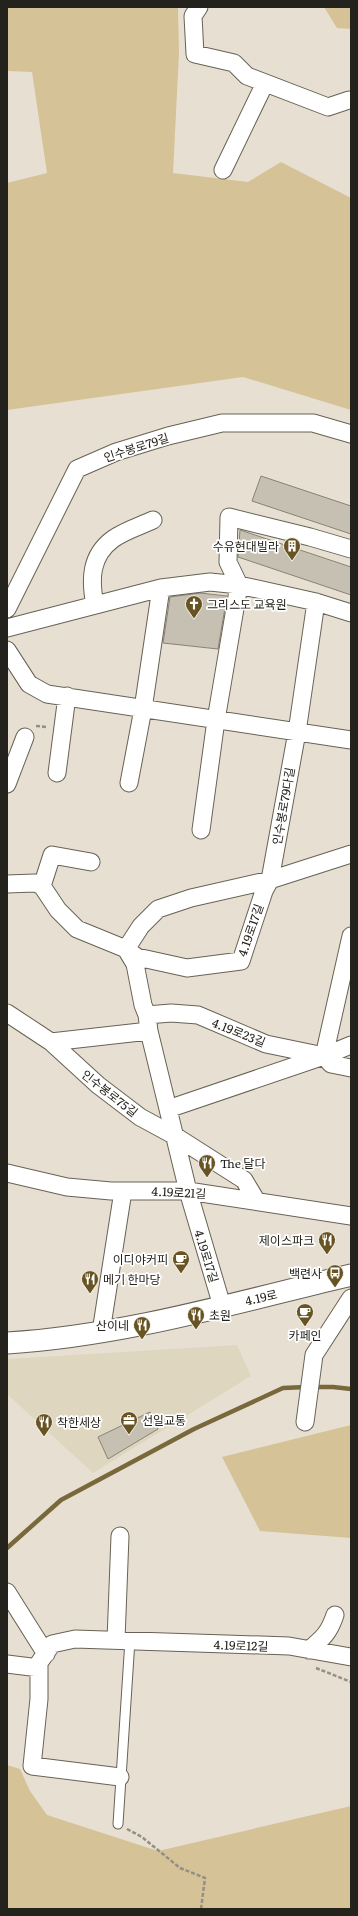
<svg xmlns="http://www.w3.org/2000/svg" width="358" height="1916" font-family="Literata,'Noto Sans KR',serif">
<rect width="100%" height="100%" fill="#e7e0d2"/>
<path fill="#dfd6c0" d="M237,1345L251,1376L93,1473L7,1394V1359Z"/>
<path fill="#d5c297" d="M7,7H178L179,53L173,173L248,182L281,162L351,198V410L243,377L7,410V183L47,173L32,72L7,71Z
M324,7H351V29L337,28Z
M351,1425V1538L260,1531L222,1457Z
M7,1765L20,1769L30,1791L47,1815L158,1851L351,1806V1909H7Z"/>
<g fill="none" stroke-linecap="round" stroke-linejoin="round">
<path stroke="#79683c" stroke-width="4.5" d="M313,1387H333L351,1389
M7,1548L61,1500L194,1429L283,1388L306,1387"/>
</g>
<path fill="#c6c0b2" stroke="#898375" d="M261,476L351,506V534L252,501Z
M240,530L351,567V595L238,557Z
M200,593L227,596L218,649L163,643L170,597Z
M150,1412L158,1429L108,1459L98,1437Z"/>
<g fill="none" stroke-linecap="round" stroke-linejoin="round">
<g stroke="#676255" stroke-width="11">
<path id="service" d="M118,1824L130,1640"/>
</g>
<g stroke="#676255" stroke-width="19">
<path id="minor" d="M199,7L193,16L195,54L234,63L247,76L328,107L349,100
M223,170L265,83
M95,605C90,580 90,556 113,539C124,531 140,526 153,520
M7,609L77,469L116,452L168,436L222,423H313L351,434
M7,628L161,588L210,582L239,585L316,602L351,613
M7,650L29,684L47,694L351,740
M57,773L67,696
M129,783L143,709L161,588
M7,784L25,737
M201,830L216,720L239,585L228,562L229,517L310,537L351,549
M7,884L35,883L42,886L58,910L77,929L126,949L137,957L187,968L241,961L264,891L270,880L297,732L316,602
M42,886L52,855L91,862
M7,1013L51,1042L98,1085L140,1117L175,1136L244,1180L256,1200
M147,1015L171,1013L198,1015L266,1044L324,1056L331,1064L351,1068
M51,1042L149,1031
M324,1056L351,936
M168,1109L324,1056L351,1045
M7,1173L67,1187L111,1191H188L351,1216
M222,1306L188,1191L149,1031L147,1015L143,1005L135,964L126,949L141,926L158,909L191,898L270,880L351,854
M101,1332L123,1191
M305,1422L314,1355L351,1298
M7,1592L46,1654
M116,1640L120,1536
M309,1650C323,1638 329,1633 335,1615
M7,1664L39,1668
M120,1777L32,1766L39,1699V1663L52,1644L75,1639L289,1646L351,1657"/>
</g>
<g stroke="#676255" stroke-width="23">
<path id="tertiary" d="M7,1343C123,1336 238,1302 351,1275"/>
</g>
<path stroke="#948f85" stroke-width="2.5" stroke-dasharray="4 2" stroke-linecap="butt" d="M36,726L47,727
M316,1668L351,1682
M127,1829L142,1837L180,1868L205,1878L201,1909"/>
<use href="#service" stroke="#fff" stroke-width="9"/>
<use href="#minor" stroke="#fff" stroke-width="17"/>
<use href="#tertiary" stroke="#fff" stroke-width="21"/>
</g>
<defs>
<g id="building-pin" transform="scale(0.9)"><path d="M0 17L-7.5 6A9.5 9.5 0 1 1 7.5 6Z" fill="#685423" stroke="#fff"/><path d="M-4-6H4V6H1V3H-1V6H-4ZM-2.5-4.3h1.7v1.8h-1.7ZM.8-4.3h1.7v1.8H.8ZM-2.5-1h1.7V.8h-1.7ZM.8-1h1.7V.8H.8Z" fill="#fff"/></g>
<g id="church-pin" transform="scale(0.9)"><path d="M0 17L-7.5 6A9.5 9.5 0 1 1 7.5 6Z" fill="#685423" stroke="#fff"/><path d="M-1.2-6h2.4v3.5h3.3v2.4h-3.3V6h-2.4V-.1h-3.3v-2.4h3.3Z" fill="#fff"/></g>
<g id="restaurant-pin" transform="scale(0.9)"><path d="M0 17L-7.5 6A9.5 9.5 0 1 1 7.5 6Z" fill="#685423" stroke="#fff"/><path d="M-5-6h1v4h1v-4h1v4h1v-4h1v5L-1.5 .5V6h-2V.5L-5-1ZM5-6V6H3V1.5H1.5Q1.5-4 5-6Z" fill="#fff"/></g>
<g id="cafe-pin" transform="scale(0.9)"><path d="M0 17L-7.5 6A9.5 9.5 0 1 1 7.5 6Z" fill="#685423" stroke="#fff"/><path d="M-5.5-4.5H6V0H3Q3 3.5 0 3.5H-2.5Q-5.5 3.5-5.5 0ZM3-3.2v2h1.7v-2ZM-6 4.5H4V6H-6Z" fill="#fff"/></g>
<g id="bus-pin" transform="scale(0.9)"><path d="M0 17L-7.5 6A9.5 9.5 0 1 1 7.5 6Z" fill="#685423" stroke="#fff"/><path d="M-5-6H5V4H4V6H2V4H-2V6H-4V4H-5ZM-3.5-4V0h7V-4ZM-3.5 1.2v1.5H-2V1.2ZM2 1.2v1.5H3.5V1.2Z" fill="#fff"/></g>
<g id="office-pin" transform="scale(0.9)"><path d="M0 17L-7.5 6A9.5 9.5 0 1 1 7.5 6Z" fill="#685423" stroke="#fff"/><path d="M-6-3h4V-5.5h4V-3h4V5H-6ZM-1-4.5V-3h2v-1.5ZM-6 0V1H6V0Z" fill="#fff"/></g>
</defs>
<g fill-rule="evenodd">
<use href="#building-pin" x="292" y="546"/>
<use href="#church-pin" x="194" y="604"/>
<use href="#restaurant-pin" x="207" y="1163"/>
<use href="#restaurant-pin" x="327" y="1240"/>
<use href="#cafe-pin" x="181" y="1259"/>
<use href="#bus-pin" x="335" y="1273"/>
<use href="#restaurant-pin" x="90" y="1279"/>
<use href="#cafe-pin" x="305" y="1312"/>
<use href="#restaurant-pin" x="196" y="1315"/>
<use href="#restaurant-pin" x="142" y="1325"/>
<use href="#office-pin" x="129" y="1420"/>
<use href="#restaurant-pin" x="44" y="1422"/>
</g>
<g text-anchor="middle" dominant-baseline="central" stroke-width="3.5" stroke-linejoin="round" paint-order="stroke">
<g font-size="12" fill="#24221c" stroke="#fff">
<text transform="translate(136 447) rotate(-18)">인수봉로79길</text>
<text transform="translate(283 806) rotate(-80)">인수봉로79다길</text>
<text transform="translate(250 930) rotate(-71)">4.19로17길</text>
<text transform="translate(239 1032) rotate(22)">4.19로23길</text>
<text transform="translate(110 1093) rotate(38)">인수봉로75길</text>
<text transform="translate(179 1192) rotate(3)">4.19로21길</text>
<text transform="translate(207 1256) rotate(73)">4.19로17길</text>
<text transform="translate(261 1297) rotate(-13)">4.19로</text>
<text transform="translate(241 1645) rotate(2)">4.19로12길</text>
</g>
<g font-size="12" fill="#24221c" stroke="#fff" text-anchor="start">
<text x="279" y="546" text-anchor="end">수유현대빌라</text>
<text x="207" y="604">그리스도 교육원</text>
<text x="220" y="1163">The 달다</text>
<text x="314" y="1240" text-anchor="end">제이스파크</text>
<text x="168" y="1259" text-anchor="end">이디야커피</text>
<text x="322" y="1273" text-anchor="end">백련사</text>
<text x="103" y="1279">메기 한마당</text>
<text x="209" y="1315">초원</text>
<text x="129" y="1325" text-anchor="end">산이네</text>
<text x="305" y="1335" text-anchor="middle">카페인</text>
<text x="142" y="1420">선일교통</text>
<text x="57" y="1422">착한세상</text>
</g>
</g>
<rect width="358" height="1916" fill="none" stroke="#24221c" stroke-width="16"/>
</svg>
